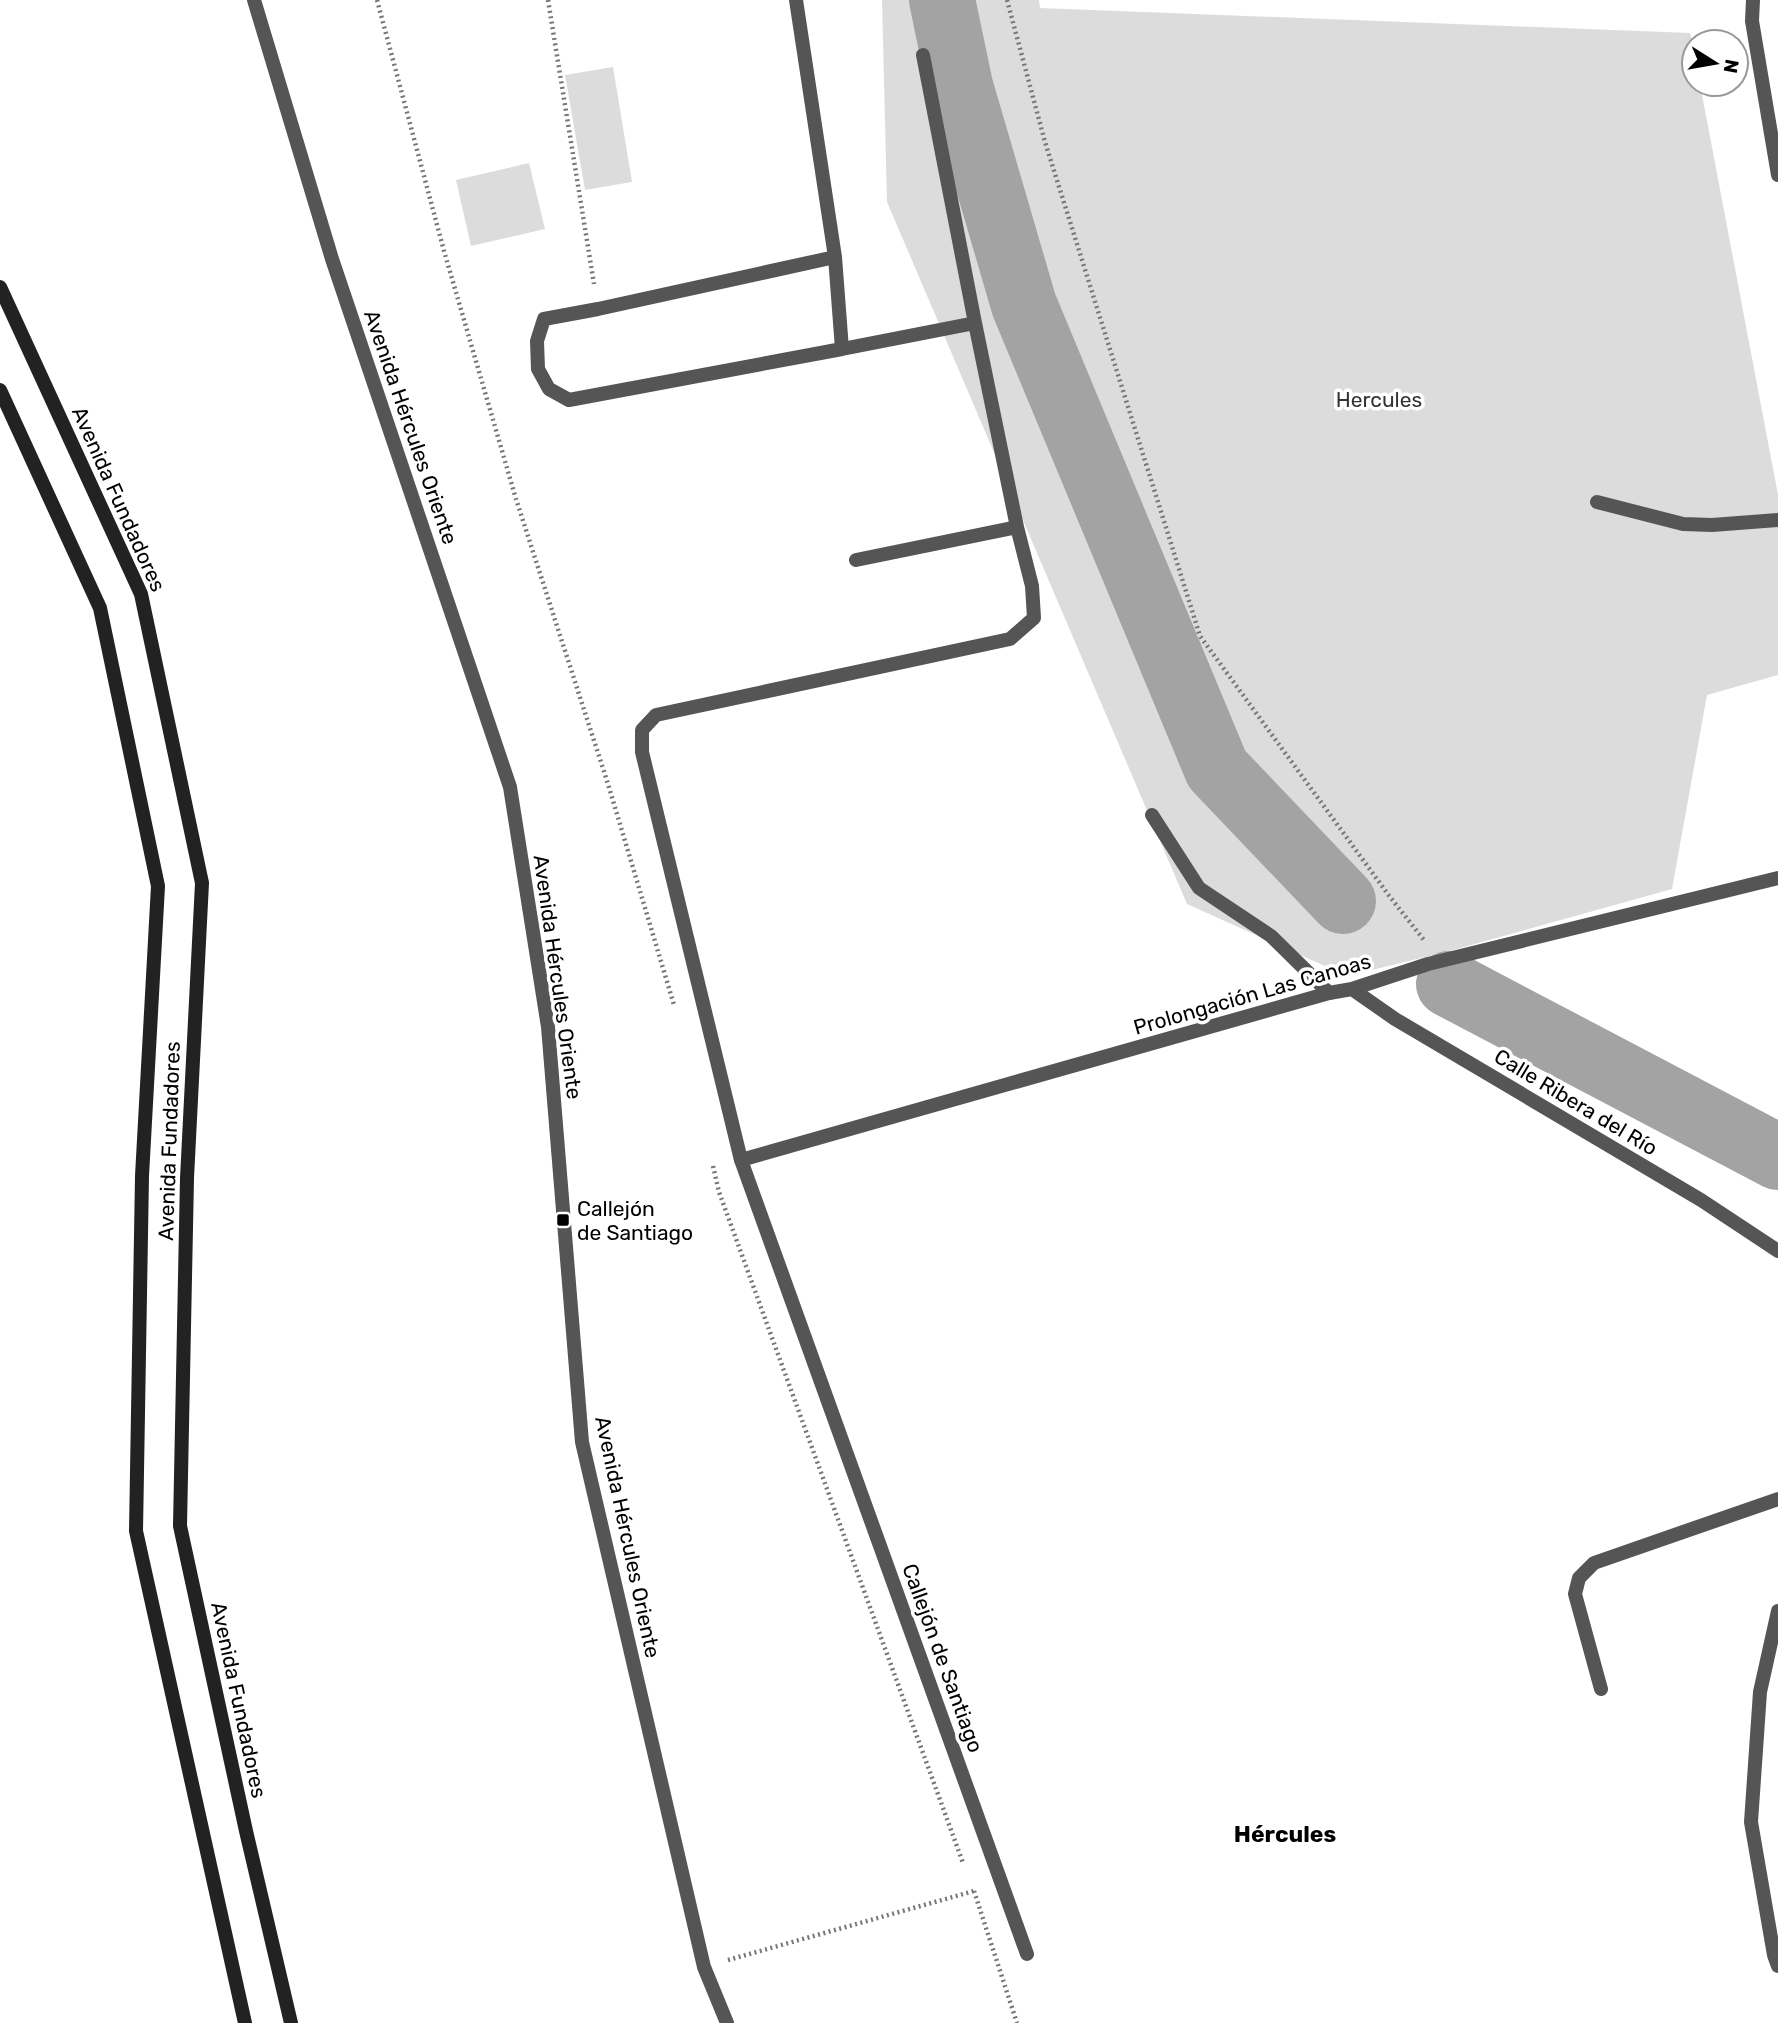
<svg xmlns="http://www.w3.org/2000/svg" width="1778" height="2023" font-family="Rubik,sans-serif">
<rect width="100%" height="100%" fill="#fff"/>
<path fill="#dcdcdc" d="M882,0H1039L1040,8L1690,33L1694,52V84H1700L1778,495V675L1707,695L1672,889L1446,952L1347,976L1187,904L887,202Z
M613,67L632,182L585,190L565,75Z
M529,163L545,229L471,246L456,180Z"/>
<g fill="none" stroke-linecap="round" stroke-linejoin="round">
<path stroke="#a3a3a3" stroke-width="66" d="M942,0L960,86L1024,305L1217,769L1343,901
M1449,984L1778,1157"/>
<path stroke="#777" stroke-width="4.5" stroke-dasharray="2 3.5" stroke-linecap="butt" d="M377,0L444,251L516,499L608,784L674,1005
M548,0L594,284
M1007,0L1045,142L1200,636L1390,897L1424,940
M713,1166L719,1192L963,1863
M974,1891L1017,2023
M728,1960L974,1891"/>
<path stroke="#555" stroke-width="14" d="M923,55L975,323
M835,257L598,309L544,319L537,341L538,369L549,389L569,400L842,349
M1597,502L1683,524L1712,525L1778,520
M856,560L1017,527
M1152,815L1199,888L1271,936L1329,993
M741,1160L642,752V730L656,715L1010,639L1034,618L1032,586L1017,527L975,323L842,349L835,257L796,0
M1601,1689L1575,1594L1579,1578L1594,1563L1778,1499"/>
<path stroke="#555" stroke-width="14" d="M1352,989L1395,1019L1701,1200L1778,1251
M1778,1611L1760,1692L1751,1822L1774,1955L1778,1966
M1027,1954L741,1160L1329,993L1352,989L1428,964L1778,878"/>
<path stroke="#555" stroke-width="14" d="M254,0L332,259L510,787L548,1027L582,1442L704,1967L727,2023
M1753,0L1752,21L1778,175"/>
<path stroke="#222" stroke-width="14" d="M0,287L141,594L202,883L187,1178L180,1526L246,1831L291,2023
M0,390L100,608L158,886L142,1176L136,1531L245,2023"/>
</g>
<rect fill="#000" stroke="#fff" stroke-width="2.5" x="556" y="1213" width="14" height="14" rx="3.5"/>
<g text-anchor="middle" dominant-baseline="central" stroke-width="7" stroke-linejoin="round" paint-order="stroke">
<g font-size="21" fill="#333" stroke="#fff">
<text x="1379" y="399">Hercules</text>
</g>
<g font-size="21" fill="#000" stroke="#fff">
<text transform="translate(411 427) rotate(71)">Avenida Hércules Oriente</text>
<text transform="translate(119 499) rotate(66)">Avenida Fundadores</text>
<text transform="translate(558 977) rotate(82)">Avenida Hércules Oriente</text>
<text transform="translate(1252 994) rotate(-16)">Prolongación Las Canoas</text>
<text transform="translate(1576 1102) rotate(31)">Calle Ribera del Río</text>
<text transform="translate(169 1141) rotate(-88)">Avenida Fundadores</text>
<text transform="translate(628 1537) rotate(78)">Avenida Hércules Oriente</text>
<text transform="translate(943 1658) rotate(70)">Callejón de Santiago</text>
<text transform="translate(239 1700) rotate(78)">Avenida Fundadores</text>
</g>
<g font-size="21" fill="#000" stroke="#fff" text-anchor="start">
<text x="577" y="1208">Callejón<tspan x="577" dy="24">de Santiago</tspan></text>
</g>
<g font-size="23" font-weight="bold" fill="#000" stroke="#fff">
<text x="1285" y="1834">Hércules</text>
</g>
</g>
<g transform="translate(1715 63) rotate(101)"><circle r="33" fill="#ffffff" stroke="#999999" stroke-width="2"/>
<path d="M0-5L12 26L0 18L-12 26Z" fill="#000000"/>
<text y="-10" font-size="19" font-weight="bold" text-anchor="middle" fill="#000000">N</text>
</g>
</svg>
